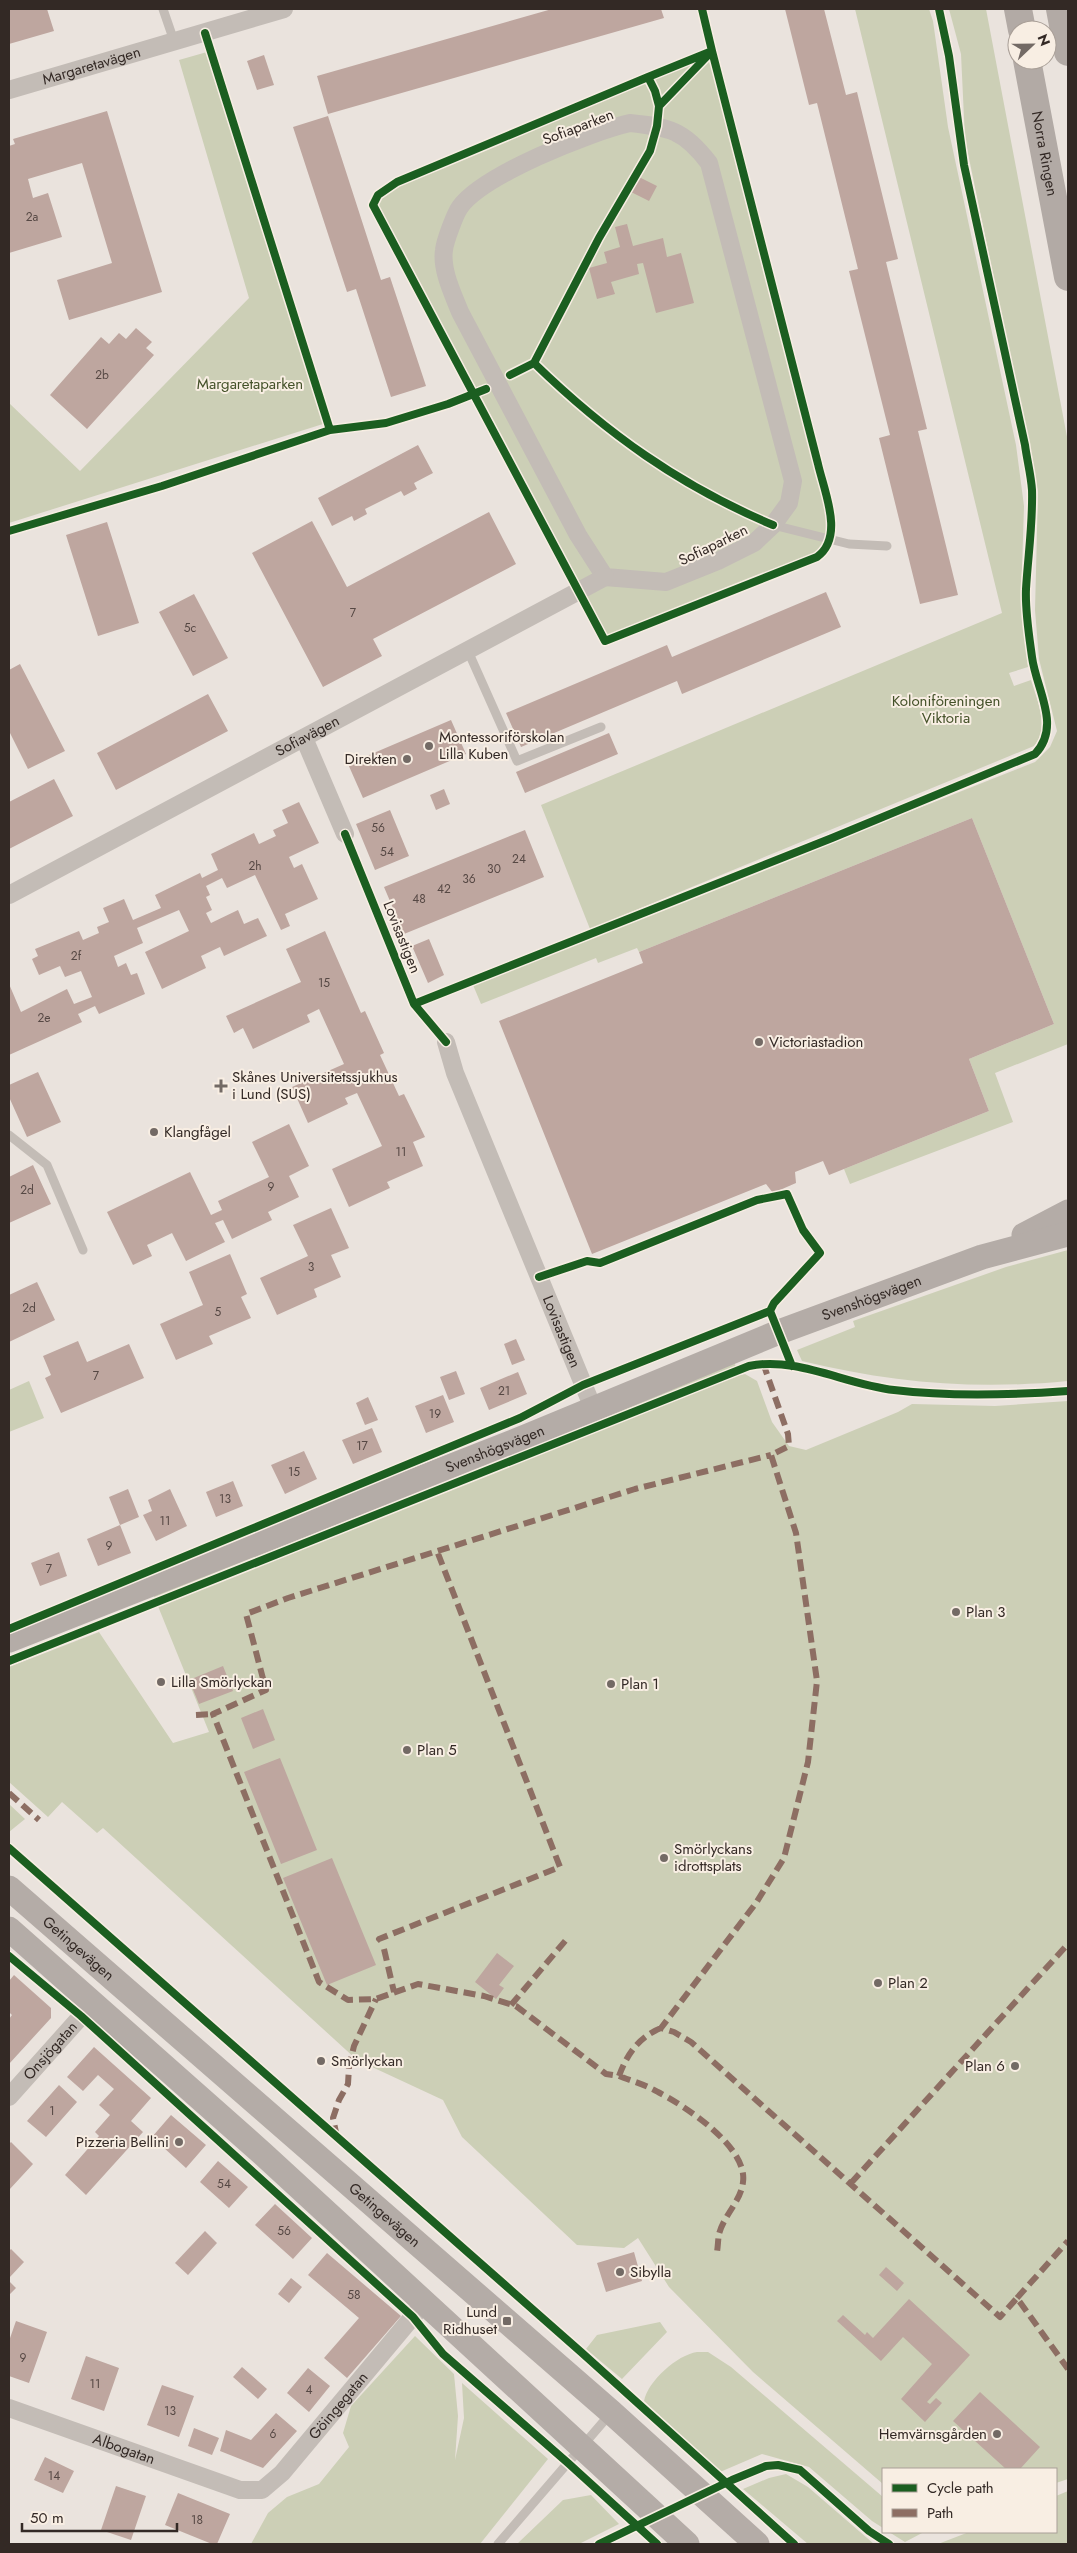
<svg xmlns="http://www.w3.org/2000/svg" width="1077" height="2553" font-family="Jost,sans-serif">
<rect width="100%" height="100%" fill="#eae3dd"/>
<path fill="#cccfb6" d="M855,9H929L933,21L948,127L1016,445L1024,506L1021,602L1028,667L1009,673L1014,686L1031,680C1037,700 1050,728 1034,746L590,929L541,805L1002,613Z
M949,9H986L1068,442V1044L995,1073L1013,1122L850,1184L844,1169L989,1111L969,1059L1054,1024L972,818L639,952L637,948L598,963L596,958L481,1004L473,985L1035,762L1050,747L1057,731L1039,659L1035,610L1038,492L965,139L961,54Z
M712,51L818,464C824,491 845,537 817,557L605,641L373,205L378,195L397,182Z
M207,52L324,417L323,424L9,523V403L80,471L249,298L179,60Z
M1068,1250V1381C975,1390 892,1383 802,1361L797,1350L855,1327L853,1321L1006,1267Z
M729,1354L741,1375L745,1374L757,1381L772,1422L789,1446L806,1450L898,1412L912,1404L995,1406L1068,1401V2479L1056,2483V2469H883V2484L753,2372L669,2287L638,2238L624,2248L577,2245L462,2137L443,2100L357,2060L103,1828L97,1833L62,1802L48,1817L9,1782V1667L99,1632L173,1743L209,1732L149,1584Z
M29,1381L44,1418L9,1432V1390Z
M9,1804L25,1819L9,1832Z
M660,2322L667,2332L622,2379L586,2349L597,2335Z
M415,2336L454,2374L458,2416L455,2460L464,2418L462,2383L548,2459L480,2544H251L268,2513L287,2497L319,2484L349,2447L343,2433L351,2406Z
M697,2352H708L731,2367L883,2497V2528L872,2521L809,2467L762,2454L720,2472L644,2401C648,2381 677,2355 697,2352Z
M786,2474L808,2487L874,2544H808L743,2489L769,2478Z
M1068,2491V2544H938L969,2532H1056V2496Z
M591,2495L619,2524L579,2544H517L563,2500Z
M889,2532H924L905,2542Z"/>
<path fill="#bea69f" d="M9,9H47L54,31L9,44Z
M552,9H661L664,18L328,114L317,76Z
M785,9H824L846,95L857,92L898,259L886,262L927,429L918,431L958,595L920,604L879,438L890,435L849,271L858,269L817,103L809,105Z
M264,55L274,85L257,90L247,61Z
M107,111L162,292L69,320L57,280L112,263L82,163L28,179L33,198L48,193L62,237L9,253V146L15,144L13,139Z
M328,116L381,280L390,277L426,386L391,397L356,289L347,292L293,127Z
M639,177L657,186L649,201L631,192Z
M627,224L633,246L663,238L667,257L681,253L694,303L656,313L643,263L637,264L639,274L611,282L615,294L597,299L589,268L607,263L604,252L620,247L615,227Z
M136,328L152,342L146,348L154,355L87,429L50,395L101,337L109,344L119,333L126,339Z
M418,445L433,473L414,483L417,489L404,496L401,491L365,509L367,514L354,521L352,516L332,526L318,498Z
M489,512L516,564L373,639L382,656L323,687L252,553L312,521L347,587Z
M107,522L139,623L98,636L66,535Z
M826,592L841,627L682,694L677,681L521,747L506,713L667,645L672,657Z
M194,594L228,658L193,676L159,612Z
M20,664L65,751L28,769L9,731V670Z
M208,694L228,731L116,790L97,753Z
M451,720L466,754L363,798L348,764Z
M609,733L618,754L525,793L516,772Z
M54,779L73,816L9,849V802Z
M444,789L450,804L436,810L430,795Z
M299,802L319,843L289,857L294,868L302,864L318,899L285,914L290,926L281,930L255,875L227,888L222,878L206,886L210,895L206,897L212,910L206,913L211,923L238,910L244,924L258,918L267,936L224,956L220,947L201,956L206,968L162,989L145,952L189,931L179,910L137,928L143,943L114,956L118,967L126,963L131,975L137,973L145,994L99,1014L95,1006L78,1014L82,1022L9,1055V984L21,1012L67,989L74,1004L92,997L81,971L65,977L60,966L39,975L32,959L38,956L35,949L79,931L83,940L99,933L97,927L109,922L103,908L124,899L133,920L161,908L155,895L200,873L202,878L218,870L211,854L254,833L259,844L276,836L273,830L288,823L282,810Z
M390,810L409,856L375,870L356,824Z
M972,818L1054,1024L969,1059L989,1111L829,1175L823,1161L795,1172L796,1183L773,1193L766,1184L592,1254L499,1021L643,963L639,952Z
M525,830L544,877L404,934L384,887Z
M325,931L361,1013L365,1011L384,1053L380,1055L399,1096L404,1094L425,1137L413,1142L423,1166L387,1182L390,1188L349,1207L332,1169L382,1146L357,1093L345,1098L348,1104L308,1123L292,1087L344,1064L319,1009L307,1015L310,1022L253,1049L243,1028L234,1033L226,1016L301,982L286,949Z
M429,939L444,975L428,983L412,946Z
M38,1072L61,1122L27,1137L9,1097V1085Z
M289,1124L309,1166L289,1176L299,1197L268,1212L272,1220L232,1239L223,1220L215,1223L225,1242L186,1261L172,1233L147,1245L152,1256L133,1265L107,1212L190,1172L211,1215L222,1210L218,1201L269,1177L252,1142Z
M33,1165L51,1204L9,1223V1177Z
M331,1208L349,1248L331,1255L341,1277L314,1289L317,1297L277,1315L260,1278L308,1256L293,1225Z
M230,1254L247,1294L241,1297L251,1318L209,1336L213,1344L176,1360L160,1324L203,1305L189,1272Z
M37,1282L55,1320L9,1342V1295Z
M516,1339L525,1360L512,1365L504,1344Z
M78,1341L87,1362L129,1344L144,1378L61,1413L45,1378L51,1375L43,1356Z
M456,1371L465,1394L449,1400L440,1377Z
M518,1372L527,1394L489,1410L480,1388Z
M443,1395L454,1422L426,1433L415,1406Z
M368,1397L378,1420L365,1425L356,1403Z
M372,1428L382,1452L353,1464L342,1440Z
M304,1451L317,1479L285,1494L271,1465Z
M233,1481L243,1506L216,1517L206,1492Z
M128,1489L139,1517L120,1525L109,1497Z
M170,1489L187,1526L156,1541L143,1515L152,1511L148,1500Z
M120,1525L131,1553L98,1566L87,1539Z
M59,1552L67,1576L40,1586L31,1563Z
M223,1666L233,1691L199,1704L189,1680Z
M263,1709L275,1740L253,1749L241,1718Z
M280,1758L317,1850L281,1864L244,1772Z
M332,1858L376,1965L327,1985L283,1878Z
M497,1953L514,1966L499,1985L504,1988L496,1999L475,1982Z
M14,1975L51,2008V2018L9,2064V2019L12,2015L9,2012V1981Z
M94,2047L151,2098L131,2121L143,2132L86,2195L65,2175L99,2136L95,2132L110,2115L99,2105L114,2089L98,2075L83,2091L67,2077Z
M59,2085L77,2102L46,2137L27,2121Z
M171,2115L206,2145L186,2168L152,2137Z
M11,2142L33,2164L9,2190V2144Z
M218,2161L248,2187L229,2208L200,2182Z
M275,2204L312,2238L293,2259L255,2225Z
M205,2231L217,2243L188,2275L175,2263Z
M11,2249L24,2262L9,2278V2251Z
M634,2252L642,2281L606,2292L597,2263Z
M327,2253L401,2316L347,2378L324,2358L359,2318L308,2275Z
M886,2267L904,2283L897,2291L879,2275Z
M291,2278L302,2287L289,2303L278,2294Z
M9,2281L16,2288L9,2295Z
M909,2299L970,2355L927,2402L930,2404L936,2398L942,2403L925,2422L901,2399L932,2364L903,2337L881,2361L837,2321L843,2315L865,2335L867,2332L873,2338Z
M16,2321L47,2332L29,2383L9,2376V2341Z
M86,2356L119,2368L104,2411L71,2399Z
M242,2367L267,2389L258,2399L233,2377Z
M308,2368L330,2386L309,2412L287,2393Z
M162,2385L194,2396L179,2437L147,2425Z
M980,2392L1040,2447L1020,2469H1006L953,2421Z
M276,2413L297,2431L263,2468L220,2451L226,2430L251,2440Z
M194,2428L219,2438L212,2455L188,2446Z
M45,2457L74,2471L63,2493L34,2480Z
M116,2486L146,2496L131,2540L101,2530Z
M178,2493L230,2514L217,2544H212L165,2525Z"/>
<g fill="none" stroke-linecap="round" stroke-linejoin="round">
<path stroke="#c3bcb6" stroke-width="9" d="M163,9L174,41
M773,525L849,544L887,546
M468,651L517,761L601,727
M9,1135L47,1165L83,1250
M498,2544L610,2414"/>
<g stroke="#c3bcb6" stroke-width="18">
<path id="s1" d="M9,90L284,9"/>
<path d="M630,123C669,127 684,130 709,163L793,481L789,503L773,525L754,543L718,561L666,582L605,577L578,535L460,312C453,294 441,270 444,250C445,241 455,214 460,207C483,175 590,132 630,123Z"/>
<path d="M304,738L345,834"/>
<path id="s2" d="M9,895L605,577"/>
<path id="s3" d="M446,1042L455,1073L593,1408"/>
<path id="s4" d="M9,2097L93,2003"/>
<path id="s5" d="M9,2408L240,2490H262L282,2473L425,2302"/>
</g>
<g stroke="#b4aca7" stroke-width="25">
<path d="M1024,1235L1068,1212"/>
<path id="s6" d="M9,1640L528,1436L779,1332L982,1257L1068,1234"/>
<path id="s7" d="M9,1888L611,2412L757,2544"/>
<path d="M9,1929L263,2154L687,2544"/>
</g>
<g stroke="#b2aaa5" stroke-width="28">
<path d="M1018,9L1022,30"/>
<path d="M1060,9L1068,52"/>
<path id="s8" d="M1027,60L1068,277"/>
</g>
<path stroke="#8d6e63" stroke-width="6" stroke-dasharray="12 6" stroke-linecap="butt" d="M763,1363L788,1434L789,1446L771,1455L796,1533L817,1681L808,1762L784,1858L756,1903L661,2028L674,2032L691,2042L1000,2317L1017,2298L1068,2369
M196,1715L213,1714
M9,1793L39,1820
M381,1941L379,1939L560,1867L437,1551
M384,1949L394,1992
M511,2005L566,1940
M661,2028C639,2037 627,2054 619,2076L606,2074L516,2006L484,1996L418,1984L376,1999L348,2000L319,1982L213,1714L266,1690L246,1614L288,1598L635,1489L771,1455
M619,2076C632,2081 646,2085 658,2092C685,2106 748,2147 743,2182C741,2201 724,2215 719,2234C718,2239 718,2246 717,2252
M337,2137L333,2118L339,2100L348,2084L349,2067L354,2046L376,1999
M851,2183L1068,1944
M1017,2298L1068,2241"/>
<g stroke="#f8eee3" stroke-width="11">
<path id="cycleway" d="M205,33L330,430
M648,77L712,51L818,464C824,491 845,537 817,557L605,641L373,205L378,195L397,182L648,77L655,91L659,106
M534,363C606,433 680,486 773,525
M510,375L534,363L599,238L650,151L657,126L659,106L712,51L702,9
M9,531L162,486L330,430L386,423L448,404L486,389
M345,834L414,1004L446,1042
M414,1004L832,838L1035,754C1062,726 1036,689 1032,657C1029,635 1025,611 1026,589C1028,556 1033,523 1032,490C1031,475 1027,460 1025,445L964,165L949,56L939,9
M539,1277L587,1261L600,1263L757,1200L787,1194L803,1230L820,1253L774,1303L770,1311L792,1366
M9,1629L520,1418L583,1385L770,1311
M9,1661L749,1366C797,1356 846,1385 894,1390C951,1397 1011,1395 1068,1391
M9,1848L581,2352L794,2544
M9,1956L81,2016L413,2317L443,2354L568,2463L657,2544
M599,2544L732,2480L766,2466L778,2465L800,2470L869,2531L889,2544"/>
</g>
<use href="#cycleway" stroke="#1b5e20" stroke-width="8"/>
</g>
<g fill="#736a65" stroke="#f8eee3" stroke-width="2">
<circle cx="429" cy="746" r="5"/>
<circle cx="407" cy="759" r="5"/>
<circle cx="759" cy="1042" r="5"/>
<path d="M218.5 1078.5h5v5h5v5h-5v5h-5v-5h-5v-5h5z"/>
<circle cx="154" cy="1132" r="5"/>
<circle cx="956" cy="1612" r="5"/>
<circle cx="161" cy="1682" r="5"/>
<circle cx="611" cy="1684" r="5"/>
<circle cx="407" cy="1750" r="5"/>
<circle cx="664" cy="1858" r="5"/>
<circle cx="878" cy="1983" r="5"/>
<circle cx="321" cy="2061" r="5"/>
<circle cx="1015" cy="2066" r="5"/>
<circle cx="179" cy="2142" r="5"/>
<circle cx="620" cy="2272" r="5"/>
<rect x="502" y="2316" width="10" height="10" rx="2.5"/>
<circle cx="997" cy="2434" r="5"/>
</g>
<g text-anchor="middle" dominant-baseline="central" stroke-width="4" stroke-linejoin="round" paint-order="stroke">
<g font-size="12" fill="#564844">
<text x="32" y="217">2a</text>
<text x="102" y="375">2b</text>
<text x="353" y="613">7</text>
<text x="190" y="628">5c</text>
<text x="378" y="828">56</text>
<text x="387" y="852">54</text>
<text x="519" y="859">24</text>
<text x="255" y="866">2h</text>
<text x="494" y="869">30</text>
<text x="469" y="879">36</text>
<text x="444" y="889">42</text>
<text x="419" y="899">48</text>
<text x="76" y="956">2f</text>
<text x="324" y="983">15</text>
<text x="44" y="1018">2e</text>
<text x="401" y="1152">11</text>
<text x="271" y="1187">9</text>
<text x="27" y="1190">2d</text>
<text x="311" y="1267">3</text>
<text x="29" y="1308">2d</text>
<text x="218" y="1312">5</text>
<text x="96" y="1376">7</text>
<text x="504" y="1391">21</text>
<text x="435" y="1414">19</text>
<text x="362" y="1446">17</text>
<text x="294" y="1472">15</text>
<text x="225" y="1499">13</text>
<text x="165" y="1521">11</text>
<text x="109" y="1546">9</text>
<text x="49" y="1569">7</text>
<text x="52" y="2111">1</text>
<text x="224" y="2184">54</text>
<text x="284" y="2231">56</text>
<text x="354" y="2295">58</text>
<text x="23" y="2358">9</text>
<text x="95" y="2384">11</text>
<text x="309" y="2390">4</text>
<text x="170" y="2411">13</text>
<text x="273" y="2434">6</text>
<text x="54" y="2476">14</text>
<text x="197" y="2520">18</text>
</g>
<g font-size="15" fill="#332925" stroke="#f8eee3">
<text stroke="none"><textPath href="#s1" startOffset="86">Margaretavägen</textPath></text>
<text transform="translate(578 127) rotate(-21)">Sofiaparken</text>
<text stroke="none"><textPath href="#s8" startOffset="95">Norra Ringen</textPath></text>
<text transform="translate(713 545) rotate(-26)">Sofiaparken</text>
<text stroke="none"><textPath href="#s2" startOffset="338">Sofiavägen</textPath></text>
<text transform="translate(402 937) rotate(68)">Lovisastigen</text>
<text stroke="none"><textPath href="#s6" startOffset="928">Svenshögsvägen</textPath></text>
<text stroke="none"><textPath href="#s3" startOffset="312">Lovisastigen</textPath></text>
<text stroke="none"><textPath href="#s6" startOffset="522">Svenshögsvägen</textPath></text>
<text stroke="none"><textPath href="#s7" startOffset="92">Getingevägen</textPath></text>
<text stroke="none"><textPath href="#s4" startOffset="62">Onsjögatan</textPath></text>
<text stroke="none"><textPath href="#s7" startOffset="498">Getingevägen</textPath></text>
<text stroke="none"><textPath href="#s5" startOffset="381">Göingegatan</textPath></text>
<text stroke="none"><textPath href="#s5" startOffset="122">Albogatan</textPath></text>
</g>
<g font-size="15" fill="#445129" stroke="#f8eee3">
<text x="250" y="384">Margaretaparken</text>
<text x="946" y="701">Koloniföreningen<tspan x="946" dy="17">Viktoria</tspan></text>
</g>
<g font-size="15" fill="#332925" stroke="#f8eee3" text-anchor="start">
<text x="439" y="737">Montessoriförskolan<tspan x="439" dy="17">Lilla Kuben</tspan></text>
<text x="397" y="759" text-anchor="end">Direkten</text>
<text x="769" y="1042">Victoriastadion</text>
<text x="232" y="1077">Skånes Universitetssjukhus<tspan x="232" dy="17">i Lund (SUS)</tspan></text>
<text x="164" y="1132">Klangfågel</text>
<text x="966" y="1612">Plan 3</text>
<text x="171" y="1682">Lilla Smörlyckan</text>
<text x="621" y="1684">Plan 1</text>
<text x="417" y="1750">Plan 5</text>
<text x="674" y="1849">Smörlyckans<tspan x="674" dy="17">idrottsplats</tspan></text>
<text x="888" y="1983">Plan 2</text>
<text x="331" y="2061">Smörlyckan</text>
<text x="1005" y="2066" text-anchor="end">Plan 6</text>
<text x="169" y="2142" text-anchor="end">Pizzeria Bellini</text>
<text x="630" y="2272">Sibylla</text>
<text x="497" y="2312" text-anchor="end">Lund<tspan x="497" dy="17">Ridhuset</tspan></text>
<text x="987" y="2434" text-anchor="end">Hemvärnsgården</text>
</g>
</g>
<rect width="1077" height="2553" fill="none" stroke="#332925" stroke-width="20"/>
<rect x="882" y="2468" width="175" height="65" fill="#f8eee3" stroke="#a99f97"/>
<rect x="892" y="2484" width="25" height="8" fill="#1b5e20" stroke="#a99f97"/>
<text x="927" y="2493" font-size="15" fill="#332925">Cycle path</text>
<rect x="892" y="2509" width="25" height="8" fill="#8d6e63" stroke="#a99f97"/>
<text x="927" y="2518" font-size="15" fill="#332925">Path</text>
<g transform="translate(1032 45) rotate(68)"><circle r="24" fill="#f8eee3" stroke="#a99f97"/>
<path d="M0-4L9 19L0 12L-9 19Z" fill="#736a65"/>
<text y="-8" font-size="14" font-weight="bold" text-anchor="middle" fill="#332925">N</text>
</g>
<path d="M22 2523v8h155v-8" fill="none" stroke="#332925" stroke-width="2.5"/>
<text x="30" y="2523" font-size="15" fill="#332925" stroke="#f8eee3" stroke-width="4" paint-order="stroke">50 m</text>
</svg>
